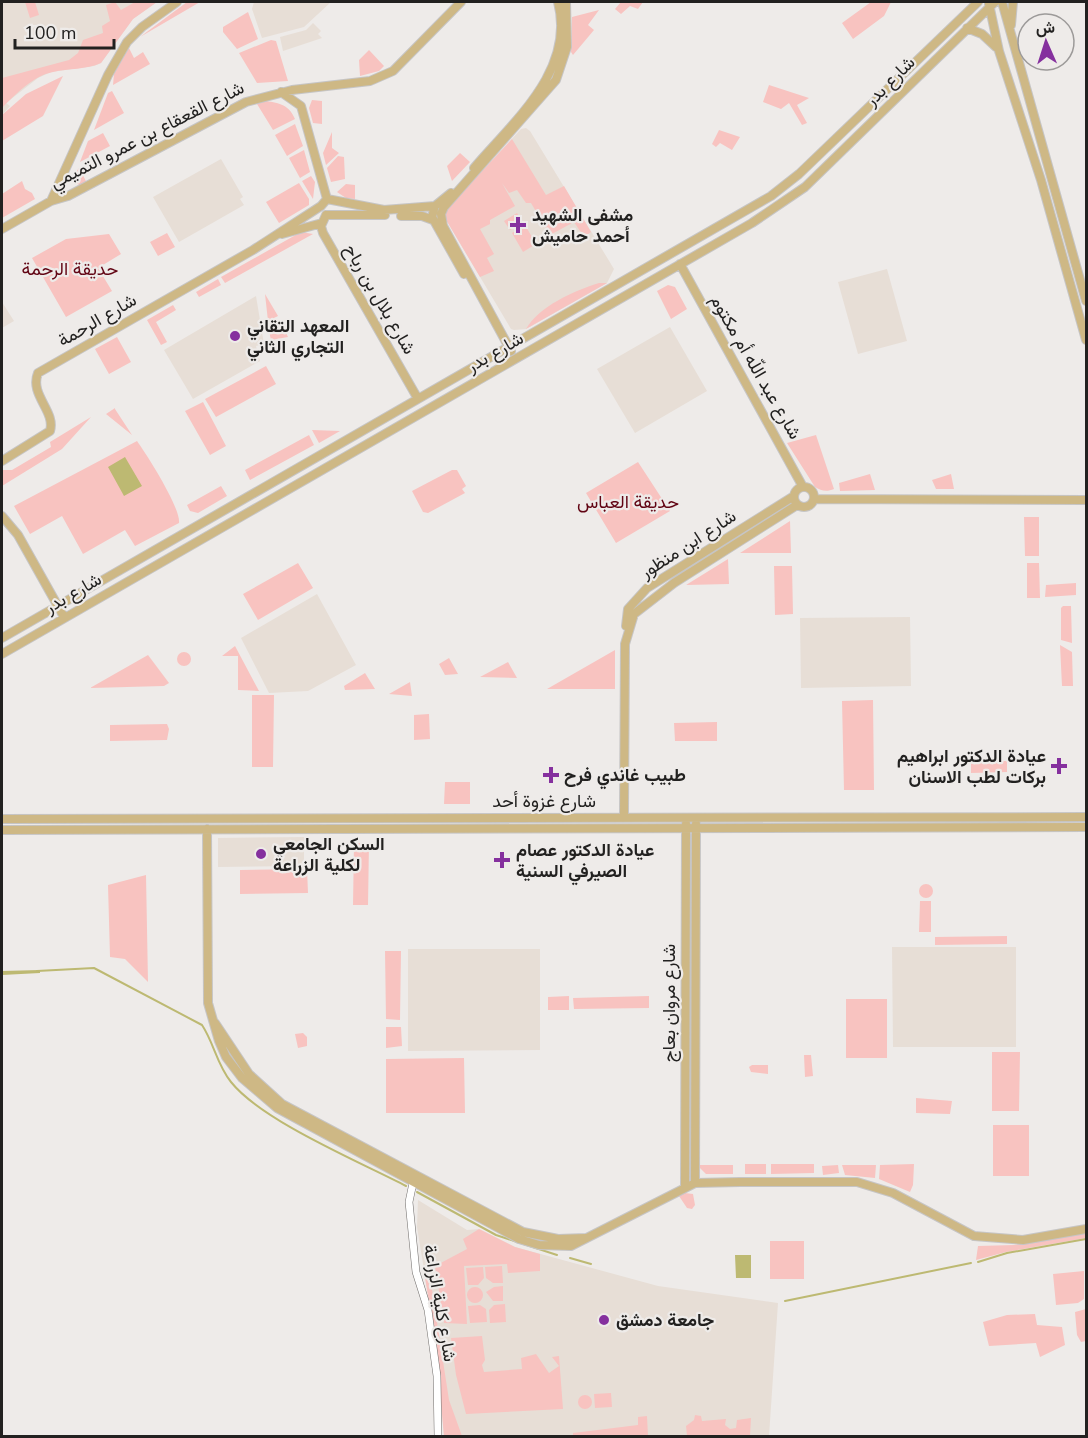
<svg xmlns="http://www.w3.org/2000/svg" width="1088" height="1438" font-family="'Nunito Sans',Vazirmatn,sans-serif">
<rect width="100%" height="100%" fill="#eeebe9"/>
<path fill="#e7ded6" d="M2,2H157L133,19L101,63L94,66L51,72L38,78L6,103L10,106L2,115Z
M254,2H331L304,27L262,38L252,9Z
M313,23L321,31L318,34L322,38L283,51L280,37L306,30Z
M526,128L530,131L614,269L607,283L526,329L514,330L511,329L445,218L444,212L521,129Z
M221,159L243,197L240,199L244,205L179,242L153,197Z
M887,269L907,341L858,354L838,282Z
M256,296L264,344L256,346L260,361L193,399L164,350Z
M2,302L14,321L2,328Z
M670,327L707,391L635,433L597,369Z
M317,594L356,665L308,691L269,693L241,638Z
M910,617L911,686L801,688L800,618Z
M304,837V866L218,867V838Z
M892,947H1016V1047H893Z
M408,949H540V1050L408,1051Z
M418,1200L467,1230L479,1229L515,1247L658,1286L778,1303L769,1436H444L435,1337L417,1227Z"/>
<path fill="#f8c3c0" d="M25,2H35L39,15L30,18Z
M115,2L121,10L135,2H157L133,19L101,63C86,70 69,68 53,72C33,76 16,94 2,108V78L69,60L78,53L83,40L103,33L102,26L110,21L106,5Z
M187,2H200L140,37Z
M621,2H643L638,9L630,6L621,14L615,9Z
M871,2H891L884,16L853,39L842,23Z
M599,10L588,25L594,30L573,55L571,52L572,17Z
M248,12L258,39L237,49L223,32V27Z
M271,40L276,41L288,81L257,83L239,53Z
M129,48L134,58L143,52L150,64L113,85L114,74Z
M369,50L384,66L379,71L360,76L359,60Z
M63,76L43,116L2,141V115L26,94Z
M769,85L809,98L797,105L807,123L802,125L789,103L781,109L763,102Z
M112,91L124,113L94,130L108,93Z
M312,100L322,101V124L313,123L309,108Z
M266,101C280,103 289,105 295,119L273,130L257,104Z
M295,124L303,146L287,156L275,135Z
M719,130L740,137L732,150L720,143L716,147L712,144Z
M332,132V148L339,153L326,165L323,153Z
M103,133L110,146L80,162L88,141Z
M512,139L546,195L564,186L591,232L584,237L574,222L550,235L531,203H526L517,190L509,193L502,183L515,206L490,220V224L480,229L494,254L487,258L494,271L480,277L445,218L444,212Z
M304,150L310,172L300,178L289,158Z
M460,153L470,162L452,181L447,166Z
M338,156L344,157L345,179L331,182L327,168Z
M79,168L87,183L81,186L74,182L72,177Z
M311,176L315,182L313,199L302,181Z
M22,181L25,189L32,193L35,199L2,218V194Z
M299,183L309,199V205L279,223L266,202Z
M346,184L355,185V199L346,198L337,192Z
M517,213L523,223L510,230L504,221Z
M525,225L536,244L523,252L512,233Z
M301,232L313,234L225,283L221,277Z
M167,233L175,247L158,256L150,242Z
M109,234L121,254L98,268L112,291L66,317L32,258L66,239Z
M218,279L221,285L199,297L196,292Z
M599,283H607L526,329C539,306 574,291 599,283Z
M668,285L675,287L687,309L671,319L657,291Z
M265,294L278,316L268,321Z
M173,305L176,310L156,322L167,342L161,345L147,320Z
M280,320L288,337L271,340L268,327Z
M117,337L131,362L109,374L95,349Z
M266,366L276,384L216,417L205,399Z
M203,402L226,446L210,455L185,411Z
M115,408V409L132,435L106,414Z
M91,417L62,449L2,486V470H12L51,447L50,442Z
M312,430L340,431L319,443Z
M309,435L314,445L250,480L245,470Z
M816,435L834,489C827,492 821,491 815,487L787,443Z
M137,441C147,455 181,508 179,523L135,546L125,530L83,554L62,516L30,534L14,506Z
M638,462L670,511L616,543L586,493Z
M452,470H457L466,486L462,489L465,493L428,513L423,512L412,491Z
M870,474L875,490L840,491L839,483Z
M951,474L954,489H936L932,480Z
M221,486L227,496L198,513L190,511L187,505Z
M1024,517H1039V556H1025Z
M790,521L791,553H740Z
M728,559L729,584L686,585Z
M298,563L313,588L258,620L243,594Z
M1027,563H1039L1040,598H1027Z
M774,566H792L793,614L775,615Z
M1076,583V595L1045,597L1046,585Z
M1063,606H1071L1072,643L1061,640V608Z
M1060,645L1072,652L1073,686H1062Z
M235,646L259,691L238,690V656H222Z
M615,650V689H547Z
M177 659a7 7 0 1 1 14 0a7 7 0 1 1-14 0Z
M148,655L169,683L164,686L90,688Z
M449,658L458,674L445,675L439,664Z
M508,662L517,678L480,677Z
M365,673L375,689L345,690L344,686Z
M410,682L412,696L389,694Z
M252,695H274L273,767H252Z
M873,700L874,790H844L842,701Z
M429,714L430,739L414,740V715Z
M717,722V741H675L674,723Z
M167,724L169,729L167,740L110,741V725Z
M971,761H1007V772L971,773Z
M445,782H470V804H444Z
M354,843H369L368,905H353Z
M307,869L308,893L240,894V870Z
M146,875L148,982L125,959L110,957L108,885Z
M919 891a7 7 0 1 1 14 0a7 7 0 1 1-14 0Z
M920,901H931V932H919Z
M1007,936V944L935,945V937Z
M385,951H401L400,1020L386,1019Z
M569,996V1010H548V997Z
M649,996V1008L574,1009L573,998Z
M846,999H887V1058H846Z
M386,1027H401L402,1046L386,1048Z
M303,1033L307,1037V1046L298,1048L295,1034Z
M992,1052H1020L1019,1111H992Z
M804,1055H811L813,1076L805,1077Z
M464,1058L465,1113H386V1059Z
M752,1065H768V1074L751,1072L749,1067Z
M916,1098L952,1101L950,1114L916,1113Z
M993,1125H1029V1176H993Z
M745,1164H766V1174H745Z
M771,1164H814V1173L771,1174Z
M914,1164L913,1185L910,1192L879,1179L880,1165Z
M697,1165H733V1174H706Z
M838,1165L839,1173L823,1175L822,1166Z
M842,1165H876L875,1178L845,1175Z
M685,1193L693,1194L695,1205L692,1209L687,1208L679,1196Z
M479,1229L515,1247L540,1254V1271L508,1273L507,1264L464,1266L467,1324L444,1323L435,1266L467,1249L463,1239Z
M1086,1233V1238L1006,1252L976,1260L978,1246L1014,1245Z
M770,1241H804V1279H770Z
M423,1266L429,1270L449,1400L462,1436H444L435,1337Z
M502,1266L503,1283H493L486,1278L485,1267Z
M483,1267L484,1278L478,1285H468L466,1268Z
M1084,1271V1299L1078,1303L1056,1305L1053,1274Z
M503,1286V1301H493L486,1292L494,1287Z
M467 1295a8 8 0 1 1 16 0a8 8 0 1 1-16 0Z
M505,1304L506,1322L490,1323L489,1310L494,1305Z
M480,1305L486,1309L487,1322L470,1323L468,1306Z
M1086,1309V1341L1081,1342L1077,1335L1075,1312Z
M1035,1314L1037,1325L1062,1327L1065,1345L1040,1357L1036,1343L989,1346L983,1322L1007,1315Z
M482,1336L485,1360L482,1365L484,1372L522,1369L521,1358L536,1354L549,1373L559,1366L552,1357L559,1356L563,1409L466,1414L456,1375L451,1338Z
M611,1393L612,1407L595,1408L594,1394Z
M578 1402a7 7 0 1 1 14 0a7 7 0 1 1-14 0Z
M695,1415L701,1416L702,1421L726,1419L725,1425L730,1429L736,1428L737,1420L751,1418L750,1436H687L686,1426L694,1420Z
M647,1416L648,1436H573V1433L638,1425V1417Z"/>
<path fill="#bdb972" d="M125,457L142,486L124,496L108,467Z
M40,970V973L2,975V971Z
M735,1255H751V1278H736Z"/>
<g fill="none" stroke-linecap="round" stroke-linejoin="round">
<path stroke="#bdb972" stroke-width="2" d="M37,971L94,968L202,1025C214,1043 217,1065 231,1082C262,1121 360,1162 406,1186
M417,1192L496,1235L557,1255
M570,1258L591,1264
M978,1262L1007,1253L1086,1239
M785,1301L971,1263"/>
<g stroke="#6f6c6a" stroke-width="8">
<path id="minor" d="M414,1178L409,1202L416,1272L428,1310L437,1376L438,1436"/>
</g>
<g stroke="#c6c5c5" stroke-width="10">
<path id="major" d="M1002,2L1086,301
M989,4L999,51L1041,180L1086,340
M1011,25L1013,2
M967,28L982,34L996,47
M281,92L301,106L327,199
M474,168C514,121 576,70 558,2
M451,193L435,206L432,217L464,274
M327,199L384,210L435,206
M51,201L108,75L127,42L142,27L177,2
M326,215L321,226L323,233L418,399
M326,215H385
M401,216H422L433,220
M2,229L51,201L68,196L246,102L292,90L370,81L393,71L461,2
M282,234L322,223
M680,264L803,487
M511,351L443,226L441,214L444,207L556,80L567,47L566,2
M2,461L50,431C56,411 29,395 38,373L253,250L321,206L327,199
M794 497a10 10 0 1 1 20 0a10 10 0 1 1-20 0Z
M814,499L1086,500
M2,516L18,535L64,617
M626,626L628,609L647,588L794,496
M2,638L771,196L799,174L978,2
M2,654L752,223L805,187L995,2
M624,817L625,644L634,614L674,583L797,505
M2,819L1086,817
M207,829L208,1003L219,1041L226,1057L242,1078L277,1108L519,1239L539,1245L571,1246L695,1183L740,1182H857L893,1193L974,1236L1023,1240L1086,1229
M2,830L1086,827
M215,1023L249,1074L282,1104L523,1232L558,1239L586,1238
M695,1183L696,824
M685,1188L686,824"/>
</g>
<use href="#minor" stroke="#fff" stroke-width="7"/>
<use href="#major" stroke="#ceb885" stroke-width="8"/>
</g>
<g fill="#85309e" stroke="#eeebe9" stroke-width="2">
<path d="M515 216h6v6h6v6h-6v6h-6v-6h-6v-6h6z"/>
<circle cx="235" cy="336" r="6"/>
<path d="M1056 757h6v6h6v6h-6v6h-6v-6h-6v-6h6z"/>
<path d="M548 766h6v6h6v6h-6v6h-6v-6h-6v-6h6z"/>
<circle cx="261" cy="854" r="6"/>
<path d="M499 851h6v6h6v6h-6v6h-6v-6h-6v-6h6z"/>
<circle cx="604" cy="1320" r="6"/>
</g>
<g text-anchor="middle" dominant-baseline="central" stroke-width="4.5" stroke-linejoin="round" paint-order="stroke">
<g font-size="18" fill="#222120" stroke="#eeebe9">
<text transform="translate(890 81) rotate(-45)">شارع بدر</text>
<text transform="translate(147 135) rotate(-27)">شارع القعقاع بن عمرو التميمي</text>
<text transform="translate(380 299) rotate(60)">شارع بلال بن رباح</text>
<text transform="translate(97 320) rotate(-30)">شارع الرحمة</text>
<text transform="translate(495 352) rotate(-30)">شارع بدر</text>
<text transform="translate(756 367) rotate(60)">شارع عبد اللّه أم مكتوم</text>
<text transform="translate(688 544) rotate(-33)">شارع ابن منظور</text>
<text transform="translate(73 593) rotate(-30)">شارع بدر</text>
<text x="544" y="801">شارع غزوة أحد</text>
<text transform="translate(669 1003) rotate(-90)">شارع مروان بعاج</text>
<text transform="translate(440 1303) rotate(80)">شارع كلية الزراعة</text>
</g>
<g font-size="18" font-weight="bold" fill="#222120" stroke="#eeebe9" text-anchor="start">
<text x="532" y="215">مشفى الشهيد<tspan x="532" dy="21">أحمد حاميش</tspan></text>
<text x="247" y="326">المعهد التقاني<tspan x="247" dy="21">التجاري الثاني</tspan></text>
<text x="1046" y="756" text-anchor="end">عيادة الدكتور ابراهيم<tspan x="1046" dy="21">بركات لطب الاسنان</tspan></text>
<text x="564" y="775">طبيب غاندي فرح</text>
<text x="273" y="844">السكن الجامعي<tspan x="273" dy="21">لكلية الزراعة</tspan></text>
<text x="516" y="850">عيادة الدكتور عصام<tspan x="516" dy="21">الصيرفي السنية</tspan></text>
<text x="616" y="1320">جامعة دمشق</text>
</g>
<g font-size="18" fill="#610413" stroke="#eeebe9">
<text x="70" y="269">حديقة الرحمة</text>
<text x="628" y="502">حديقة العباس</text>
</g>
</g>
<rect width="1088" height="1438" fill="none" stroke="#222120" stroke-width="6"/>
<g transform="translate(1046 42) rotate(357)"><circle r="28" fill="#eeebe9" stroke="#9c9a99" stroke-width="1.5"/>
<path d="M0-4.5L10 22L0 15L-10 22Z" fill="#85309e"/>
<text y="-9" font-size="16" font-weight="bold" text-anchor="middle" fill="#222120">ش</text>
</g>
<path d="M15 39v9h99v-9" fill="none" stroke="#222120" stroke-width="3"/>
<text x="24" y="39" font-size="18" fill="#222120" stroke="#eeebe9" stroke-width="4.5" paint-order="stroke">100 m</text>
</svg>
